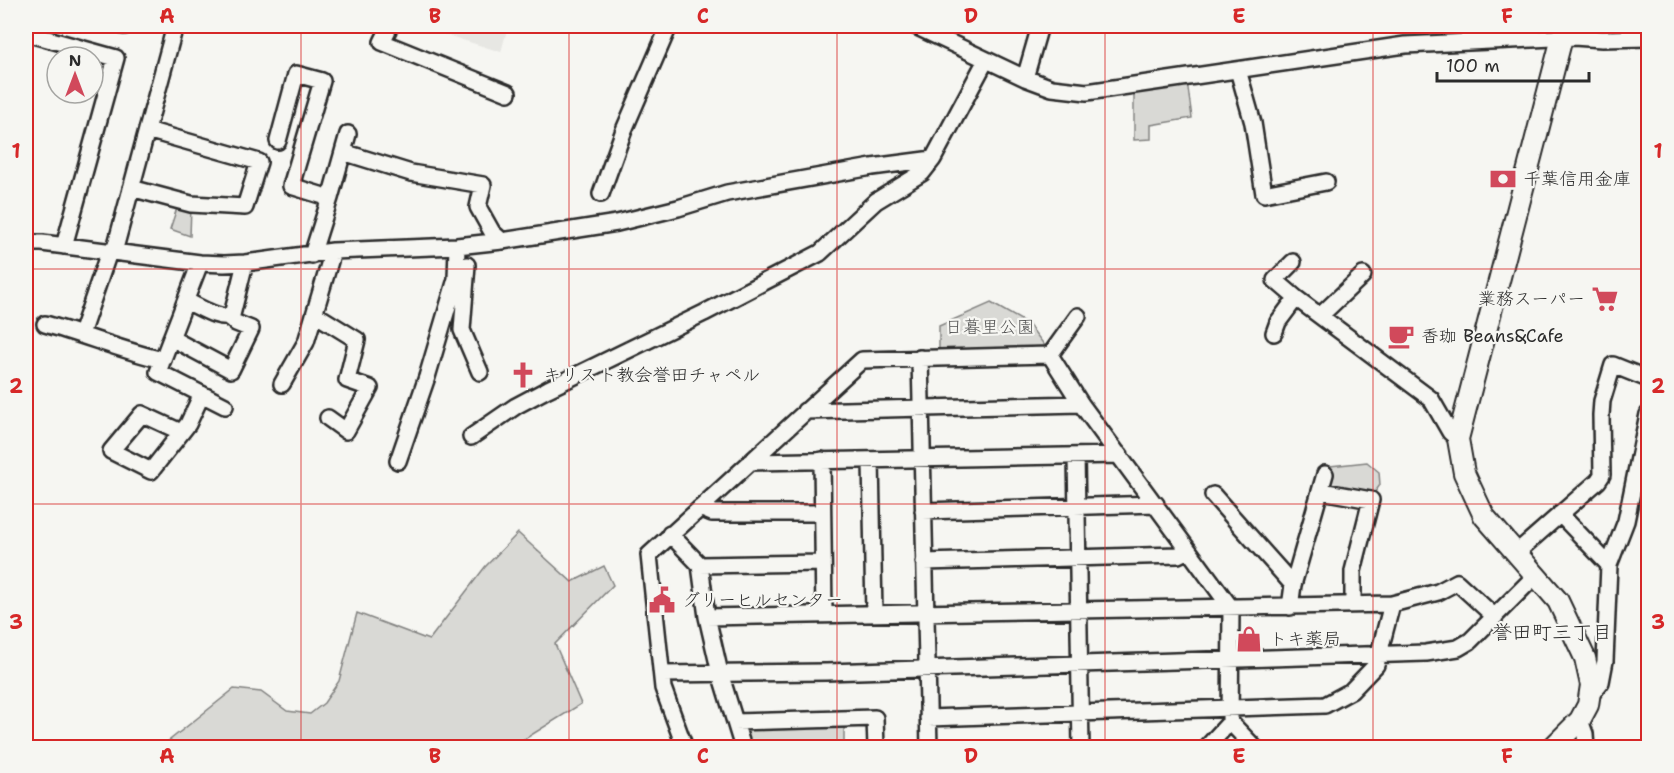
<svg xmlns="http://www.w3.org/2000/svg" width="1674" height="773" font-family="'Shantell Sans','Klee One',sans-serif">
<rect width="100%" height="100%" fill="#f6f6f2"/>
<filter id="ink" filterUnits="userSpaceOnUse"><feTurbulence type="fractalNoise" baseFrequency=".0167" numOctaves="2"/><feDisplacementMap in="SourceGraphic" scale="12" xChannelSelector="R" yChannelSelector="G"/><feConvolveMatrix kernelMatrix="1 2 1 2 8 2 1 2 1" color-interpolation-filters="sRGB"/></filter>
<g filter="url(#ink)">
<path fill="#e7e7e3" d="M418,26H508L501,52Z"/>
<path fill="#d9d9d5" stroke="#828280" stroke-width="1.5" d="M1187,81L1192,118L1151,125V139L1134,140V89Z
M178,205L191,207L190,236L170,229Z
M991,303L1028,324L1046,347L939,350V326Z
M1367,462L1379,472L1380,485L1372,496L1327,488L1325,483L1330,466Z
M518,533L572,582L604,566L613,585L555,644L581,704L512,747H161L234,689L261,692L287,711L310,714L324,703L339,681L357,613L429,640L485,567Z
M844,722V747H749L743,726Z"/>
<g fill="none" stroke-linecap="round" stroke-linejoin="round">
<g stroke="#2b2b2b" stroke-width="20">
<path id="minor" d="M123,26H125
M390,26L382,42L508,93
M915,26L1025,78L1052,88L1087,92L1405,45L1574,37L1602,39L1648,38
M26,33L116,58L64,246
M1238,70L1253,123L1264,194L1326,182
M1025,78L1040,26
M278,141L296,74L322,81L291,186L330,198L312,255
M343,152L411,173L483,185L478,207L492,232L502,241
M131,188L191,204L245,207L259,162L147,130
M601,194L624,130L669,26
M330,198L348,134
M26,243H42L200,263L224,264L245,263L333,251L457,246L502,241L617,223L678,208L727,193L872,167L933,159L986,60
M114,252L175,26
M1293,262L1275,280L1296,298L1431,399L1450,432L1458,439
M200,263L158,372L225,406
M467,265L462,330L480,372
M186,301C198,306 220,321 232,315L245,263
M315,314L357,340L347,380L370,388L346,431L328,418
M1321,315L1363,275
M45,324C85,335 123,351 163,360
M1274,333L1278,322L1296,298
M81,334L109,252
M171,338L231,370L251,329L236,323L228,317
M1050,355L1081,404L1231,608L1230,722L1206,748
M1050,355L1078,316
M920,358L929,748
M282,384L306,342L333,251
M805,411L1081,404
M181,432L142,414L111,451L151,471L188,424L202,394
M471,437L516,406L548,389L704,313L820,253L876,201L922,173L933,159
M1076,456L1081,748
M822,460L824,615
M871,460L874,614
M398,461L427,377L456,279L457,246
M750,462L1120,455
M1321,491L1371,500L1353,571V605
M1213,495L1293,585
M700,508L712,513H822
M923,511L1156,504
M1560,514L1609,565
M670,534L700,565L707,617L720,673L743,748
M1516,553L1598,481L1602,475L1601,415L1602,401L1613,365L1648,379
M924,562L1178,555L1188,550
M700,565L823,563
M1290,607L1293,585L1325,474
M707,617L1392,604L1438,592L1457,582L1495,617
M662,674L826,672L1426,653L1458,648L1470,641L1536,575
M1589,697L1601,682L1605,661L1609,565L1626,521L1648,414
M928,718L1325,705L1351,691L1376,665L1392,604
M1580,720L1585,734L1586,748
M735,722L875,718L876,748
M1230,722L1255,748
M685,748L663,688L649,555L862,360L1050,355"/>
</g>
<g stroke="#2b2b2b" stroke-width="24">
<path id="major" d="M1552,748L1580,720L1588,705L1591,685L1585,658L1558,601L1484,516L1464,473L1458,439L1565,26"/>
</g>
<use href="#minor" stroke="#f6f6f2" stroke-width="15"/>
<use href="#major" stroke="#f6f6f2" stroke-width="20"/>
</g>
</g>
<path fill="none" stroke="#d62828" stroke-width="1.5" stroke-opacity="0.55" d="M301,26V748M569,26V748M837,26V748M1105,26V748M1373,26V748M26,269H1648M26,504H1648"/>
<defs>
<g id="bank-bare" transform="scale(2.07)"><path d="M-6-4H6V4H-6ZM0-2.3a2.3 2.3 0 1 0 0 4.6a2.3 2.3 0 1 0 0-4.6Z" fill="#d1495b" stroke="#f6f6f2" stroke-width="2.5" paint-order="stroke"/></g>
<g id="supermarket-bare" transform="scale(2.07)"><path d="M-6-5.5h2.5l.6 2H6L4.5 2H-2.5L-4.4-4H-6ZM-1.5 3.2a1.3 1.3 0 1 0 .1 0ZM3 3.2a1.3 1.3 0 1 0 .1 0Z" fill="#d1495b" stroke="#f6f6f2" stroke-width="2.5" paint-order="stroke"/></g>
<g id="cafe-bare" transform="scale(2.07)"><path d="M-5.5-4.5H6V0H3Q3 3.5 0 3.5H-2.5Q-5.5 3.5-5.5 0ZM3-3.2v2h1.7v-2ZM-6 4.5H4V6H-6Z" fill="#d1495b" stroke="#f6f6f2" stroke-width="2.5" paint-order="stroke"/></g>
<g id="church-bare" transform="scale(2.07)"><path d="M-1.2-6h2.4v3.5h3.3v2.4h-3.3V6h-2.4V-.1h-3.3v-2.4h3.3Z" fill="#d1495b" stroke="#f6f6f2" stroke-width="2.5" paint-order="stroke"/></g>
<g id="civic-bare" transform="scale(2.07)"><path d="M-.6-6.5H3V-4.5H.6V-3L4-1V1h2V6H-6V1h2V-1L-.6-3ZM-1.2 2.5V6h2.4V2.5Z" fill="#d1495b" stroke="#f6f6f2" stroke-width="2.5" paint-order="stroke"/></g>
<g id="shop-bare" transform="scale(2.07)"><path d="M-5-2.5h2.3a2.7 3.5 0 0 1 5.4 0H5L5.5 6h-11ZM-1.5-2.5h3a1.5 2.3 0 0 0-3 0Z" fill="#d1495b" stroke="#f6f6f2" stroke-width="2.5" paint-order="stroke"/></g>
</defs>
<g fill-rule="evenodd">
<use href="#bank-bare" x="1503" y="179"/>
<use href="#supermarket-bare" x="1605" y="299"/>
<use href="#cafe-bare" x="1401" y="336"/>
<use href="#church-bare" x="523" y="375"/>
<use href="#civic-bare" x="662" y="600"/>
<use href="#shop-bare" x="1249" y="639"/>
</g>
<g text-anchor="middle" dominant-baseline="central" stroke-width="4.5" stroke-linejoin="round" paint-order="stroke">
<g font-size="18" fill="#2b2b2b" stroke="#f6f6f2" text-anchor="start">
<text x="1523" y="179">千葉信用金庫</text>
<text x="1585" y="299" text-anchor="end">業務スーパー</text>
<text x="1421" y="336">香珈 Beans&amp;Cafe</text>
<text x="543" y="375">キリスト教会誉田チャペル</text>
<text x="682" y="600">グリーヒルセンター</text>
<text x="1269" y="639">トキ薬局</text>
</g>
<g font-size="18" fill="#565656" stroke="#f6f6f2">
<text x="990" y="327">日暮里公園</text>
</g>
<g font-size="20" fill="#2b2b2b" stroke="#f6f6f2">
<text x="1552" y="632">誉田町三丁目</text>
</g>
</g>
<rect width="1674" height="773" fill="none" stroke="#f6f6f2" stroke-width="66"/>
<g transform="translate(75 75)"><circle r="28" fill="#f6f6f2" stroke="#a5a5a2" stroke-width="1.5"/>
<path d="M0-4.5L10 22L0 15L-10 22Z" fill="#d1495b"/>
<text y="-9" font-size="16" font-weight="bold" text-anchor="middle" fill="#2b2b2b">N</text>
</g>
<path d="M1437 72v9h152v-9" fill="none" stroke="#2b2b2b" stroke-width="3"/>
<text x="1446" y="72" font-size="18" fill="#2b2b2b" stroke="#f6f6f2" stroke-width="4.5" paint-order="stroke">100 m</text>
<rect x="33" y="33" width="1608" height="707" fill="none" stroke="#d62828" stroke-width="2"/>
<g font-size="20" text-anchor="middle" font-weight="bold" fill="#d62828">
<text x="167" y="23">A</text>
<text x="435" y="23">B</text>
<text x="703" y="23">C</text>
<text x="971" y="23">D</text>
<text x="1239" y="23">E</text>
<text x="1507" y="23">F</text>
<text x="16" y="158">1</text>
<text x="1658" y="158">1</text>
<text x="16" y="393">2</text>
<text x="1658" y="393">2</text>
<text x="16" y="629">3</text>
<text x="1658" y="629">3</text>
<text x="167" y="763">A</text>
<text x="435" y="763">B</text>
<text x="703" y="763">C</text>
<text x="971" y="763">D</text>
<text x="1239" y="763">E</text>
<text x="1507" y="763">F</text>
</g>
</svg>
